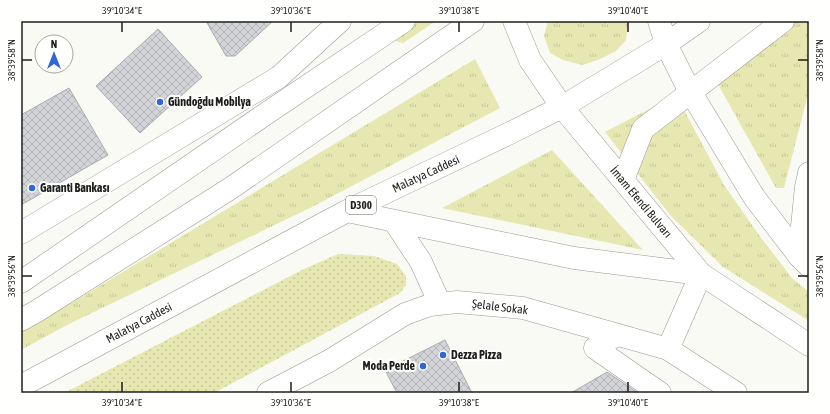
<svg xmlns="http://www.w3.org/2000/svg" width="830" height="414" font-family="'Asap Condensed',sans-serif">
<defs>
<pattern id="grass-tufts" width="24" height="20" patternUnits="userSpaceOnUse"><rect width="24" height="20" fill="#e7e8b1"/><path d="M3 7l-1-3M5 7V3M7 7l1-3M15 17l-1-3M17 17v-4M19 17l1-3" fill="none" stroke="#c6c798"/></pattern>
<pattern id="park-dots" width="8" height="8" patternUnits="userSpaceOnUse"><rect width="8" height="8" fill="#e7e8b1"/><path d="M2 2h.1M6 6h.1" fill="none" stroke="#c6c798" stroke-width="1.8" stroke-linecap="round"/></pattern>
<pattern id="building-cross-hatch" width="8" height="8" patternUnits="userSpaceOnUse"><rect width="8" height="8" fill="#d2d4d8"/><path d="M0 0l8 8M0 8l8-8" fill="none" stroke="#b4b6b9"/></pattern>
</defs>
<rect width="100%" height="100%" fill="#fafaf5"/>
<path fill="url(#grass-tufts)" d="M387,21H436L403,43L387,39Z
M548,21H628V26L626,40L616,51L598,60L582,65L563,60L550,53L544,36Z
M788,21H809V90L784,188H776L710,70Z
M475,59L500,108L312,207L69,324L21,350V330L83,296Z
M676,95L724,185L759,235L792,278L809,292V321L723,267L671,216L605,132Z
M552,150L643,250L442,208Z"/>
<path fill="url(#park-dots)" d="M338,254L374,256L397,264L406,276V285L400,293L214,393H64L304,269Z"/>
<path fill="url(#building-cross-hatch)" stroke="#a9abaf" d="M206,21H273L235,56H226Z
M158,29L202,77L140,133L96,86Z
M69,88L108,155L21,205V115Z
M445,340L472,393H397L385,370Z
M607,372L638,393H571Z"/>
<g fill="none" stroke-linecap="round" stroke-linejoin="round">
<g stroke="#999995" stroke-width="23">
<path id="minor" d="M394,221L421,262L440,304
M617,335L595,348L660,393
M668,349L736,393
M268,393L329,361L405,314L430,305L457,302L523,308L668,349L701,274"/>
</g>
<g stroke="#999995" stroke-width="23">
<path id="major" d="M514,21L530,60L562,107L701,274L809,345
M659,21L666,44L687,86L754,197L799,256L809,266"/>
</g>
<g stroke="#999995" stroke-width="23">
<path id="highway" d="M623,180L643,129L783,21
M347,211L574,258L701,274
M21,233L279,77L340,21
M799,256L806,187L809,173
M21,282L267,113L404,21
M21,320L37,311L231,188L473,21
M21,386L347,211L510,133L562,107L666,44L699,21"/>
</g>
<use href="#minor" stroke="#fff" stroke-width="22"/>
<use href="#major" stroke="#fff" stroke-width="22"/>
<use href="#highway" stroke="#fff" stroke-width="22"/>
</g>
<path fill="none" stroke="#1e1e1d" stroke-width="1.5" d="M122,22V32M291,22V32M459,22V32M628,22V32M22,60H32M798,60H808M22,276H32M798,276H808M122,382V392M291,382V392M459,382V392M628,382V392"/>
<g fill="#3266d5" stroke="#fffffe" stroke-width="1.5">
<circle cx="160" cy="102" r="4"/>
<circle cx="32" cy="188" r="4"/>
<circle cx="443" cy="355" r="4"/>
<circle cx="423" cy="366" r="4"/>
</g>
<g text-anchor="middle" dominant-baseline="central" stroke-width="4" stroke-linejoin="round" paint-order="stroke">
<rect fill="#fffffe" stroke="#626260" stroke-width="1" x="346" y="196" width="30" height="18" rx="3"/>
<g font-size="11" font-weight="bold" fill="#1e1e1d">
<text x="361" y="205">D300</text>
</g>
<g font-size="12" font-weight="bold" fill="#1e1e1d" stroke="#fffffe" text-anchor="start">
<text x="168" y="102">Gündoğdu Mobilya</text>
<text x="40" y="188">Garanti Bankası</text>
<text x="451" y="355">Dezza Pizza</text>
<text x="415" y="366" text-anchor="end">Moda Perde</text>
</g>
<g font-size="12" fill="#1e1e1d" stroke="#fffffe">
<text transform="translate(426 174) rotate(-25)">Malatya Caddesi</text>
<text transform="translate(641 202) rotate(50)">İmam Efendi Bulvarı</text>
<text transform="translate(500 307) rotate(7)">Şelale Sokak</text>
<text transform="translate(139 323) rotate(-28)">Malatya Caddesi</text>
</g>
</g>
<rect width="830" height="414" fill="none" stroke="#fffffe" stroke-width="44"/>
<g transform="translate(54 54)"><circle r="19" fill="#fffffe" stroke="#a5a5a4"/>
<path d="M0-3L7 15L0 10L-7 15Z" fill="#3266d5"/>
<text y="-6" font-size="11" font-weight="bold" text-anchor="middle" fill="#1e1e1d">N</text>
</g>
<rect x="22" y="22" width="786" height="370" fill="none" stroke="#1e1e1d" stroke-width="1.5"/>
<g font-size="10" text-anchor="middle" fill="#1e1e1d">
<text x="122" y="14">39°10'34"E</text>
<text x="291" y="14">39°10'36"E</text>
<text x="459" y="14">39°10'38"E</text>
<text x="628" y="14">39°10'40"E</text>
<text transform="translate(11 60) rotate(-90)" y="4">38°39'58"N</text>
<text transform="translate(819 60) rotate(-90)" y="4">38°39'58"N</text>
<text transform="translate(11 276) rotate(-90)" y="4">38°39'56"N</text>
<text transform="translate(819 276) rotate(-90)" y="4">38°39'56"N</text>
<text x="122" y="406">39°10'34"E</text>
<text x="291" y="406">39°10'36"E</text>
<text x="459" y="406">39°10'38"E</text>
<text x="628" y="406">39°10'40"E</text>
</g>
</svg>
